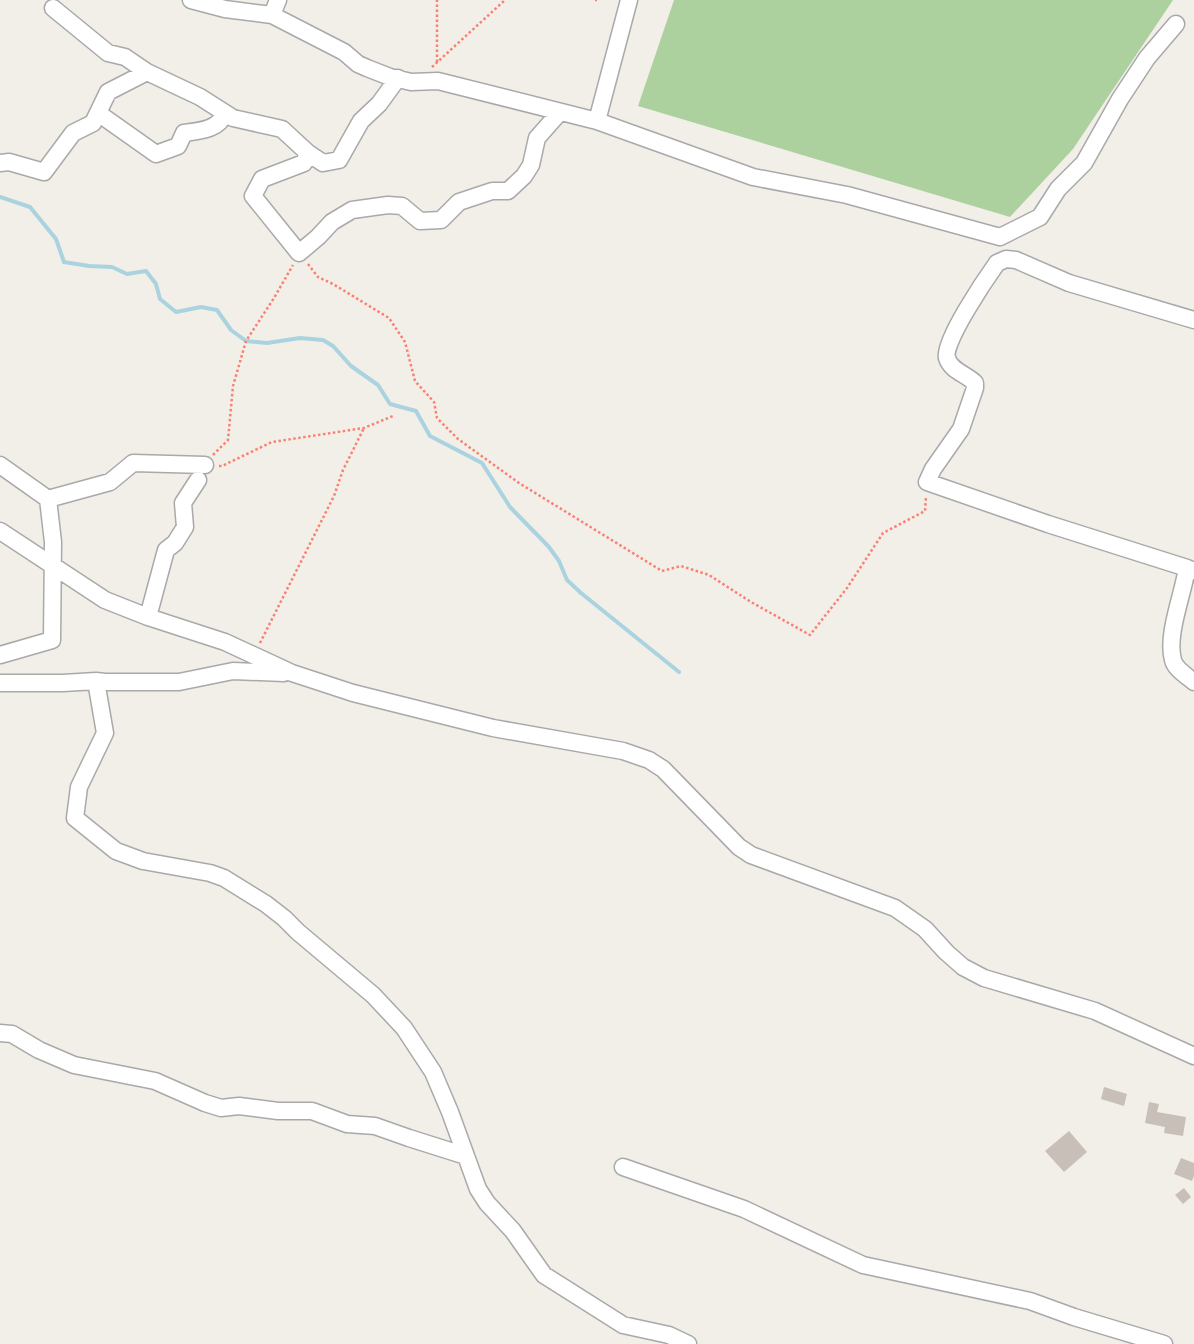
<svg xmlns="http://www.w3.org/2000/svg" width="1194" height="1344" font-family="'Varela Round',sans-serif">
<rect width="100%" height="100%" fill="#f2efe9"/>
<path fill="#add19e" d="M674,0H1173L1073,149L1010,217L638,106Z"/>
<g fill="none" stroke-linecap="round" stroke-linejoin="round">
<path stroke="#aad3df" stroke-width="4" d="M0,197L30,207L56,239L64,262L89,266L112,267L127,274L146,271L156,284L160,299L176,312L201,307L217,310L231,330L246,341L267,343L300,338L323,340L333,346L351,366L378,385L390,404L416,411L430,436L482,463L510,507L549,547L559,561L567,580L581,593L679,672"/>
</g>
<path fill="#c7bfb8" d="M1104,1087L1127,1094L1124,1106L1101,1099Z
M1149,1102L1159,1104L1157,1112L1186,1117L1183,1136L1164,1133L1165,1127L1145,1123Z
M1069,1131L1087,1152L1064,1172L1045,1151Z
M1181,1158L1194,1163V1176L1192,1181L1174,1174Z
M1184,1188L1191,1197L1183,1204L1175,1195Z"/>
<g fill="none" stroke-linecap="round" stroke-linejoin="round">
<g stroke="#a9a9a9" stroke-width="19">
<path id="minor" d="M191,0L225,9L272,15L278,0
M53,8L108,53L125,57L147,72L200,97L233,118L282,129L308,153
M272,15L344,52L358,64L367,68L390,77L411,82L438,81L597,121L629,0
M398,78L379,104L361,121L339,160L323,163L308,153L304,163L262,179L253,196L299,253L318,237L332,222L352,210L388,205L402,206L420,221L441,220L459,202L492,191H508L524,176L531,165L537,138L560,112
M98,113L156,154L178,146L184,133C199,131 219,130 225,113
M597,121L753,177L847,195L1000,237L1040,217L1058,189L1084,163L1120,99L1147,58L1176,24
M0,163L9,162L44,172L73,133L93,123L108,92L147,72
M0,465L48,499L110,482L133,463L205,465
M0,531L105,600L148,617L225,642L292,673L353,693L493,728L623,751L649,760L663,769L739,847L751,855L895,908L925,929L946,952L963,967L984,978L1095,1011L1194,1056
M1187,568L1048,524L927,482L933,469L961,429L975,388V383C966,374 951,371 947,358C942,343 987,277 997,263L1006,259L1016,260L1069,283L1194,320
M1194,571L1187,568C1183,595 1166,635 1173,660C1175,669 1187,676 1194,682
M148,617L166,550L175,543L185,527L183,503L198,480
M0,655L52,640L53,542L48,499
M96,681L105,733L79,787L75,818L116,851L143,861L210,873L224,878L266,904L284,918L298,932L373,995L404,1028L433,1072L450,1112L478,1189L487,1203L513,1231L544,1275L623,1325L669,1335L688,1344
M0,683H63L96,681L105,682H179L233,671L284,673
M0,1033L12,1034L39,1050L74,1065L155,1081L205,1103L221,1108L239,1106L278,1111H312L347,1124L375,1126L409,1138L466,1156
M623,1167L744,1209L863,1265L1030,1301L1074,1317L1164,1344"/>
</g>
<path stroke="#fa8072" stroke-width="2.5" stroke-dasharray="2.5 2.5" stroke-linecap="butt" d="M595,0H597
M437,62V0
M432,67L505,0
M308,264L318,277L333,284L389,318L405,342L415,381L434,402L437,418L458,439L519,483L662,571L681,566L709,575L751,602L810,635L847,588L883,533L925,511L926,496
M213,455L228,440L233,386L246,341L274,298L293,265
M219,466H222L272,442L364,428L393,416
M260,643L334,496L343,470L364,428"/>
<use href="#minor" stroke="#fff" stroke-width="16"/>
</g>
</svg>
